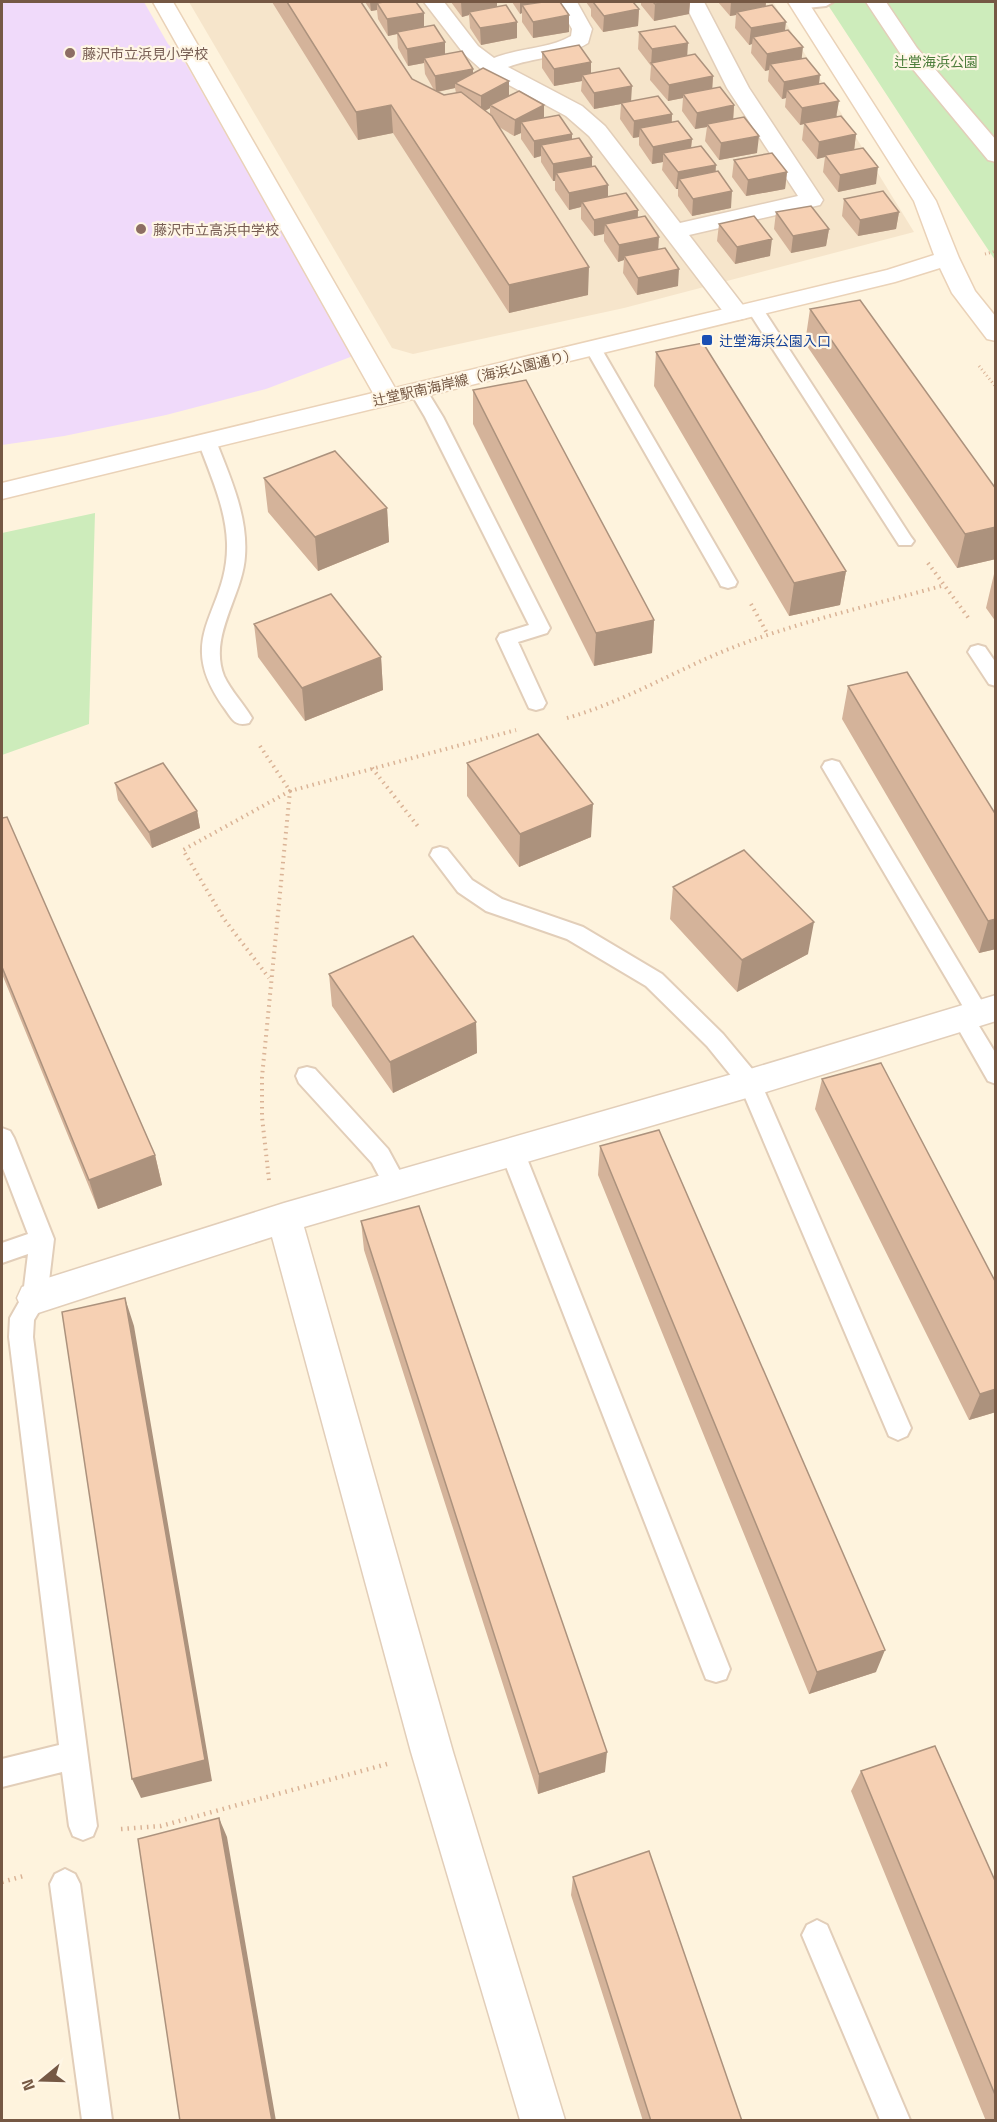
<svg xmlns="http://www.w3.org/2000/svg" width="997" height="2122" font-family="'Titillium Web','Noto Sans JP',sans-serif">
<rect width="100%" height="100%" fill="#fef3dd"/>
<path fill="#f6e5cb" d="M189,2H773L914,232L624,308L413,354L392,348Z"/>
<path fill="#f0dafa" d="M2,2H144L168,44L183,59L353,356L266,389L166,415L64,436L2,445Z"/>
<path fill="#cdecbb" d="M826,2H995V260L977,233Z
M95,513L89,724L2,755V533Z"/>
<g fill="none" stroke-linecap="round" stroke-linejoin="round">
<g stroke="#e2ceb9" stroke-width="4">
<path id="lane" d="M804,2H833L826,6L797,9L795,6L797,3Z
M755,304L763,309L911,537L914,541L911,545H899L747,309Z
M593,343L599,344L601,348L737,582L735,586L728,588L721,586L719,582L585,348L587,344Z
M418,385L424,386L443,417L550,628L547,633L518,642L546,703L543,708L536,710L529,708L497,639L500,634L529,625L425,417L409,390L412,386Z
M207,435L213,437L216,441C230,477 248,516 245,556C243,595 208,636 224,676C231,691 243,703 252,718L249,723C235,727 232,719 225,709C171,635 229,614 227,543C226,508 210,474 198,441L201,437Z
M978,645L985,647L996,663V686L989,684L968,652L971,647Z
M832,760L839,762L989,1013L986,1019L976,1021L996,1054V1084L988,1081L952,1018L955,1012L965,1010L822,767L825,762Z
M440,847L447,849L472,880L502,899L583,927L662,974L723,1034L758,1076L911,1428L907,1436L898,1440L889,1436L741,1088L707,1046L646,986L567,939L486,911L458,892L430,855L433,849Z
M307,1067L315,1069L388,1149L408,1186L404,1193L396,1196L388,1193L372,1163L299,1083L296,1076L299,1069Z
M2,1128L10,1131L14,1138L54,1239L47,1298L34,1320L33,1337L97,1826L93,1836L83,1840L73,1836L69,1826L62,1772L2,1787V1759L59,1745L9,1337L10,1318L23,1295L28,1254L2,1263V1243L28,1234L2,1166Z
M512,1141L520,1144L524,1151L730,1669L726,1679L716,1682L706,1679L702,1669L500,1151L504,1144Z
M65,1869L75,1874L80,1884L112,2120H82L50,1884L55,1874Z
M817,1920L827,1925L910,2120H880L802,1935L807,1925Z"/>
</g>
<g stroke="#e2ceb9" stroke-width="3">
<path id="street" d="M424,2H444L478,46L494,58C518,48 549,49 571,36L572,29L557,2H577L592,29L588,43C564,58 534,57 508,67L582,106L605,126L680,223L798,196L727,88L684,2H704L749,88L823,200L820,205L689,235L749,313L746,318L737,320L728,318L589,136L566,116L483,71L464,54Z
M866,2H886L917,48L996,140V162L988,160L902,56Z
M996,995V1021L750,1097L304,1227L453,1752L565,2120H520L411,1752L272,1237L35,1314L22,1309L17,1298L22,1287L35,1282L284,1203L750,1069Z"/>
</g>
<g stroke="#ead2b8" stroke-width="3">
<path id="secondary" d="M153,2H173L395,388L887,270L934,255L914,201L788,2H808L936,201L959,258L975,291L996,317V341L987,339L952,293L940,268L895,282L2,499V483L373,393Z"/>
</g>
<path stroke="#dab396" stroke-width="3" stroke-dasharray="1 3" stroke-linecap="butt" d="M985,254L996,251
M979,366L996,387"/>
<path stroke="#dab396" stroke-width="4" stroke-dasharray="1.5 4.5" stroke-linecap="butt" d="M928,563L970,620
M751,604L768,635
M567,718C627,701 681,667 739,645C806,620 876,604 945,585
M260,746L290,791L183,850L224,919L269,978
M372,768L420,829
M269,1180L262,1117V1077L290,791L516,730"/>
<path stroke="#dab396" stroke-width="4.5" stroke-dasharray="1.5 5" stroke-linecap="butt" d="M121,1829L161,1826L387,1764
M2,1882L27,1875"/>
<use href="#lane" fill="#fff" fill-rule="evenodd"/>
<use href="#street" fill="#fff" fill-rule="evenodd"/>
<use href="#secondary" fill="#fff" fill-rule="evenodd"/>
</g>
<path fill="#d4b39a" fill-rule="evenodd" d="M272,2H361L412,79L434,90L425,74L424,63L408,66L398,48L397,34L388,36L378,19L377,10L371,11L365,2H416L424,27L445,42V54L473,73L544,118L572,139L592,166L608,196L638,210V217L658,249L678,286L637,295L623,273L624,260L618,262L604,241V234L594,236L581,219V207L569,210L555,190V181H553L541,162V156L534,158L521,139V133L514,136L499,127L588,295L509,313L393,133L358,140ZM455,88L456,93L444,95L438,92ZM490,108V114L485,111Z
M451,2H497V7L517,38L481,45L470,28L469,15L462,17Z
M512,2H560L569,32L533,38L522,22V13L520,14Z
M586,2H633L639,9L638,26L603,32L591,16V9Z
M641,2H690L689,14L654,21L641,5Z
M718,2H766V6L785,31L802,58L819,84L837,116L856,134L854,150L876,184L838,192L823,172L825,157L817,159L802,140L804,124L800,125L785,107L786,98L782,99L768,81L769,70L765,71L751,53L752,44L749,45L735,28L736,15L730,16Z
M639,32L687,56L713,76L712,89L734,105L733,119L757,153L719,160L705,141L707,127L695,129L682,111L683,98L668,101L650,80L651,66L638,49Z
M542,52L591,62V73L631,101L672,114V122L692,139L691,148L716,171L731,208L692,216L678,196V189H676L662,170L663,162L652,164L639,145V137L633,138L620,119L621,104L594,109L581,91L582,81L554,86L542,68Z
M734,160L787,172L785,189L746,196L732,177Z
M844,199L899,212L896,229L858,236L842,216Z
M776,212L829,229L826,246L791,253L774,229Z
M719,224L770,256L735,264L717,241Z
M810,309L996,489V559L957,568L805,343Z
M656,352L846,571L840,605L789,616L654,386Z
M473,390L654,620L652,653L594,666L473,424Z
M264,478L387,508L389,542L318,571L268,512Z
M994,574H996V622L986,608Z
M254,624L381,657L383,690L305,721L258,657Z
M848,686L996,815V949L979,953L842,719Z
M467,763L591,837L519,867L467,796Z
M115,783L197,811L200,828L152,848L118,800Z
M2,818L155,1155L162,1185L98,1209L2,974Z
M673,887L808,954L737,992L670,919Z
M329,974L476,1022L477,1053L393,1093L332,1006Z
M822,1079L996,1412L969,1420L815,1109Z
M600,1146L876,1672L809,1694L598,1175Z
M361,1221L605,1772L538,1794L364,1250Z
M861,1771L996,1883V2121H986L851,1791Z
M573,1877L742,2121H643L571,1895Z"/>
<path fill="#ac927d" d="M370,2H406L377,3V10L371,11Z
M461,2H497V10L469,12V15L462,17Z
M520,2H556L522,5V13L520,14Z
M671,2H690L689,14L654,21L655,4Z
M731,2H766L765,10L737,12L736,15L730,16Z
M639,9L638,26L603,32L604,16Z
M424,13V29L397,32V34L388,36L387,19Z
M569,15V32L533,38V22Z
M517,22V38L481,45L480,28Z
M786,22L784,38L753,37L752,44L749,45L751,28Z
M445,42V59L424,58V63L408,66L407,49Z
M688,43L687,59L651,63V66L652,49Z
M803,47L801,64H770L769,70L765,71L767,54Z
M591,62V79L582,75V81L554,86V69Z
M473,69V85L455,83V88L436,92L435,76Z
M820,75L818,92L787,90L786,98L782,99L784,82Z
M713,76L712,92L683,94V98L668,101L669,85Z
M509,81V97L490,105V108L481,113V96Z
M632,86L631,102L621,103V104L594,109V93Z
M839,101L836,118L804,123V124L800,125L802,108Z
M391,105L393,133L358,140L356,112Z
M544,105V121L521,122V133L514,136L515,120Z
M734,105L733,122L707,124V127L695,129L697,113Z
M672,114L671,131L640,128L639,137L633,138L634,121Z
M572,134V150L541,145V156L534,158V141Z
M856,134L854,151L825,155V157L817,159L819,142Z
M759,136L757,153L719,160L721,143Z
M692,139L690,156L663,153V162L652,164L653,147Z
M592,157V174L556,173L555,181H553V164Z
M716,165L715,182L679,179L678,189H676L678,172Z
M878,167L876,184L838,192L840,175Z
M787,172L785,189L746,196L748,180Z
M608,185V202H582L581,207L569,210V193Z
M732,191L731,208L692,216L693,199Z
M638,210L637,227L605,224L604,234L594,236V220Z
M899,212L896,229L858,236L860,220Z
M829,229L826,246L791,253L793,236Z
M659,237L658,253L624,256V260L618,262L619,245Z
M772,239L770,256L735,264L737,247Z
M589,267L588,295L509,313V285Z
M679,269L678,286L637,295L638,278Z
M387,508L389,542L318,571L315,537Z
M996,527V559L957,568L965,534Z
M846,571L840,605L789,616L794,583Z
M654,620L652,653L594,666L596,633Z
M381,657L383,690L305,721L302,688Z
M593,804L591,837L519,867L520,834Z
M197,811L200,828L152,848L149,832Z
M996,919V949L979,953L988,921Z
M814,922L808,954L737,992L742,960Z
M476,1022L477,1053L393,1093L390,1062Z
M155,1155L162,1185L98,1209L89,1180Z
M125,1298L134,1326L212,1781L141,1798L132,1779Z
M996,1389V1412L969,1420L980,1394Z
M885,1650L876,1672L809,1694L817,1672Z
M607,1752L605,1772L538,1794L539,1774Z
M219,1818L227,1837L276,2121H272Z"/>
<path fill="#f6d0b3" stroke="#ac927d" stroke-width="1.5" d="M287,2H361L412,79L444,95L461,92L492,116L589,267L509,285L391,105L356,112Z
M384,2H416L424,13L387,19L377,3Z
M543,2H560L569,15L533,22L522,5Z
M593,2H633L639,9L604,16Z
M653,2H671L655,4Z
M506,5L517,22L480,28L469,12Z
M772,5L786,22L751,28L737,12Z
M434,25L445,42L407,49L397,32Z
M675,26L688,43L652,49L639,32Z
M788,30L803,47L767,54L753,37Z
M579,45L591,62L554,69L542,52Z
M462,51L473,69L435,76L424,58Z
M695,54L713,76L669,85L651,63Z
M806,58L820,75L784,82L770,64Z
M483,68L509,81L481,96L455,83Z
M619,68L632,86L594,93L582,75Z
M824,83L839,101L802,108L787,90Z
M720,87L734,105L697,113L683,94Z
M519,91L544,105L515,120L490,105Z
M658,96L672,114L634,121L621,103Z
M559,115L572,134L534,141L521,122Z
M841,116L856,134L819,142L804,123Z
M744,117L759,136L721,143L707,124Z
M678,121L692,139L653,147L640,128Z
M579,138L592,157L553,164L541,145Z
M701,146L716,165L678,172L663,153Z
M863,148L878,167L840,175L825,155Z
M772,153L787,172L748,180L734,160Z
M595,166L608,185L569,193L556,173Z
M718,171L732,191L693,199L679,179Z
M883,191L899,212L860,220L844,199Z
M626,193L638,210L594,220L582,202Z
M811,206L829,229L793,236L776,212Z
M645,216L659,237L619,245L605,224Z
M754,216L772,239L737,247L719,224Z
M665,248L679,269L638,278L624,256Z
M860,300L996,489V527L965,534L810,309Z
M703,343L846,571L794,583L656,352Z
M526,380L654,620L596,633L473,390Z
M335,451L387,508L315,537L264,478Z
M331,594L381,657L302,688L254,624Z
M907,672L996,815V919L988,921L848,686Z
M538,734L593,804L520,834L467,763Z
M163,763L197,811L149,832L115,783Z
M7,817L155,1155L89,1180L2,967V818Z
M744,850L814,922L742,960L673,887Z
M413,936L476,1022L390,1062L329,974Z
M881,1063L996,1283V1389L980,1394L822,1079Z
M659,1130L885,1650L817,1672L600,1146Z
M419,1206L607,1752L539,1774L361,1221Z
M125,1298L205,1760L132,1779L62,1312Z
M935,1746L996,1883V2097L861,1771Z
M219,1818L272,2121H180L138,1839Z
M649,1851L742,2121H651L573,1877Z"/>
<g fill="#8d6e63" stroke="#fff6e5" stroke-width="2">
<circle cx="70" cy="53" r="6"/>
<circle cx="141" cy="229" r="6"/>
</g>
<rect fill="#1a4fb4" stroke="#fff6e5" stroke-width="2" x="701" y="334" width="12" height="12" rx="3"/>
<g text-anchor="middle" dominant-baseline="central" stroke-width="4.5" stroke-linejoin="round" paint-order="stroke">
<g font-size="14" fill="#785e54" stroke="#fff6e5" text-anchor="start">
<text x="82" y="53">藤沢市立浜見小学校</text>
<text x="153" y="229">藤沢市立高浜中学校</text>
</g>
<g font-size="14" fill="#4c7d3b" stroke="#fff6e5">
<text x="936" y="61">辻堂海浜公園</text>
</g>
<g font-size="14" fill="#164399" stroke="#fff6e5" text-anchor="start">
<text x="719" y="340">辻堂海浜公園入口</text>
</g>
<g font-size="14" fill="#755844" stroke="#fff6e5">
<text transform="translate(475 377) rotate(-13)">辻堂駅南海岸線（海浜公園通り）</text>
</g>
</g>
<rect width="997" height="2122" fill="none" stroke="#755844" stroke-width="6"/>
<g transform="translate(42 2080) rotate(251)" stroke="#fff6e5" stroke-width="4.5" paint-order="stroke">
<path d="M0-4.5L10 22L0 15L-10 22Z" fill="#755844"/>
<text y="-9" font-size="16" font-weight="bold" text-anchor="middle" fill="#755844">N</text>
</g>
</svg>
